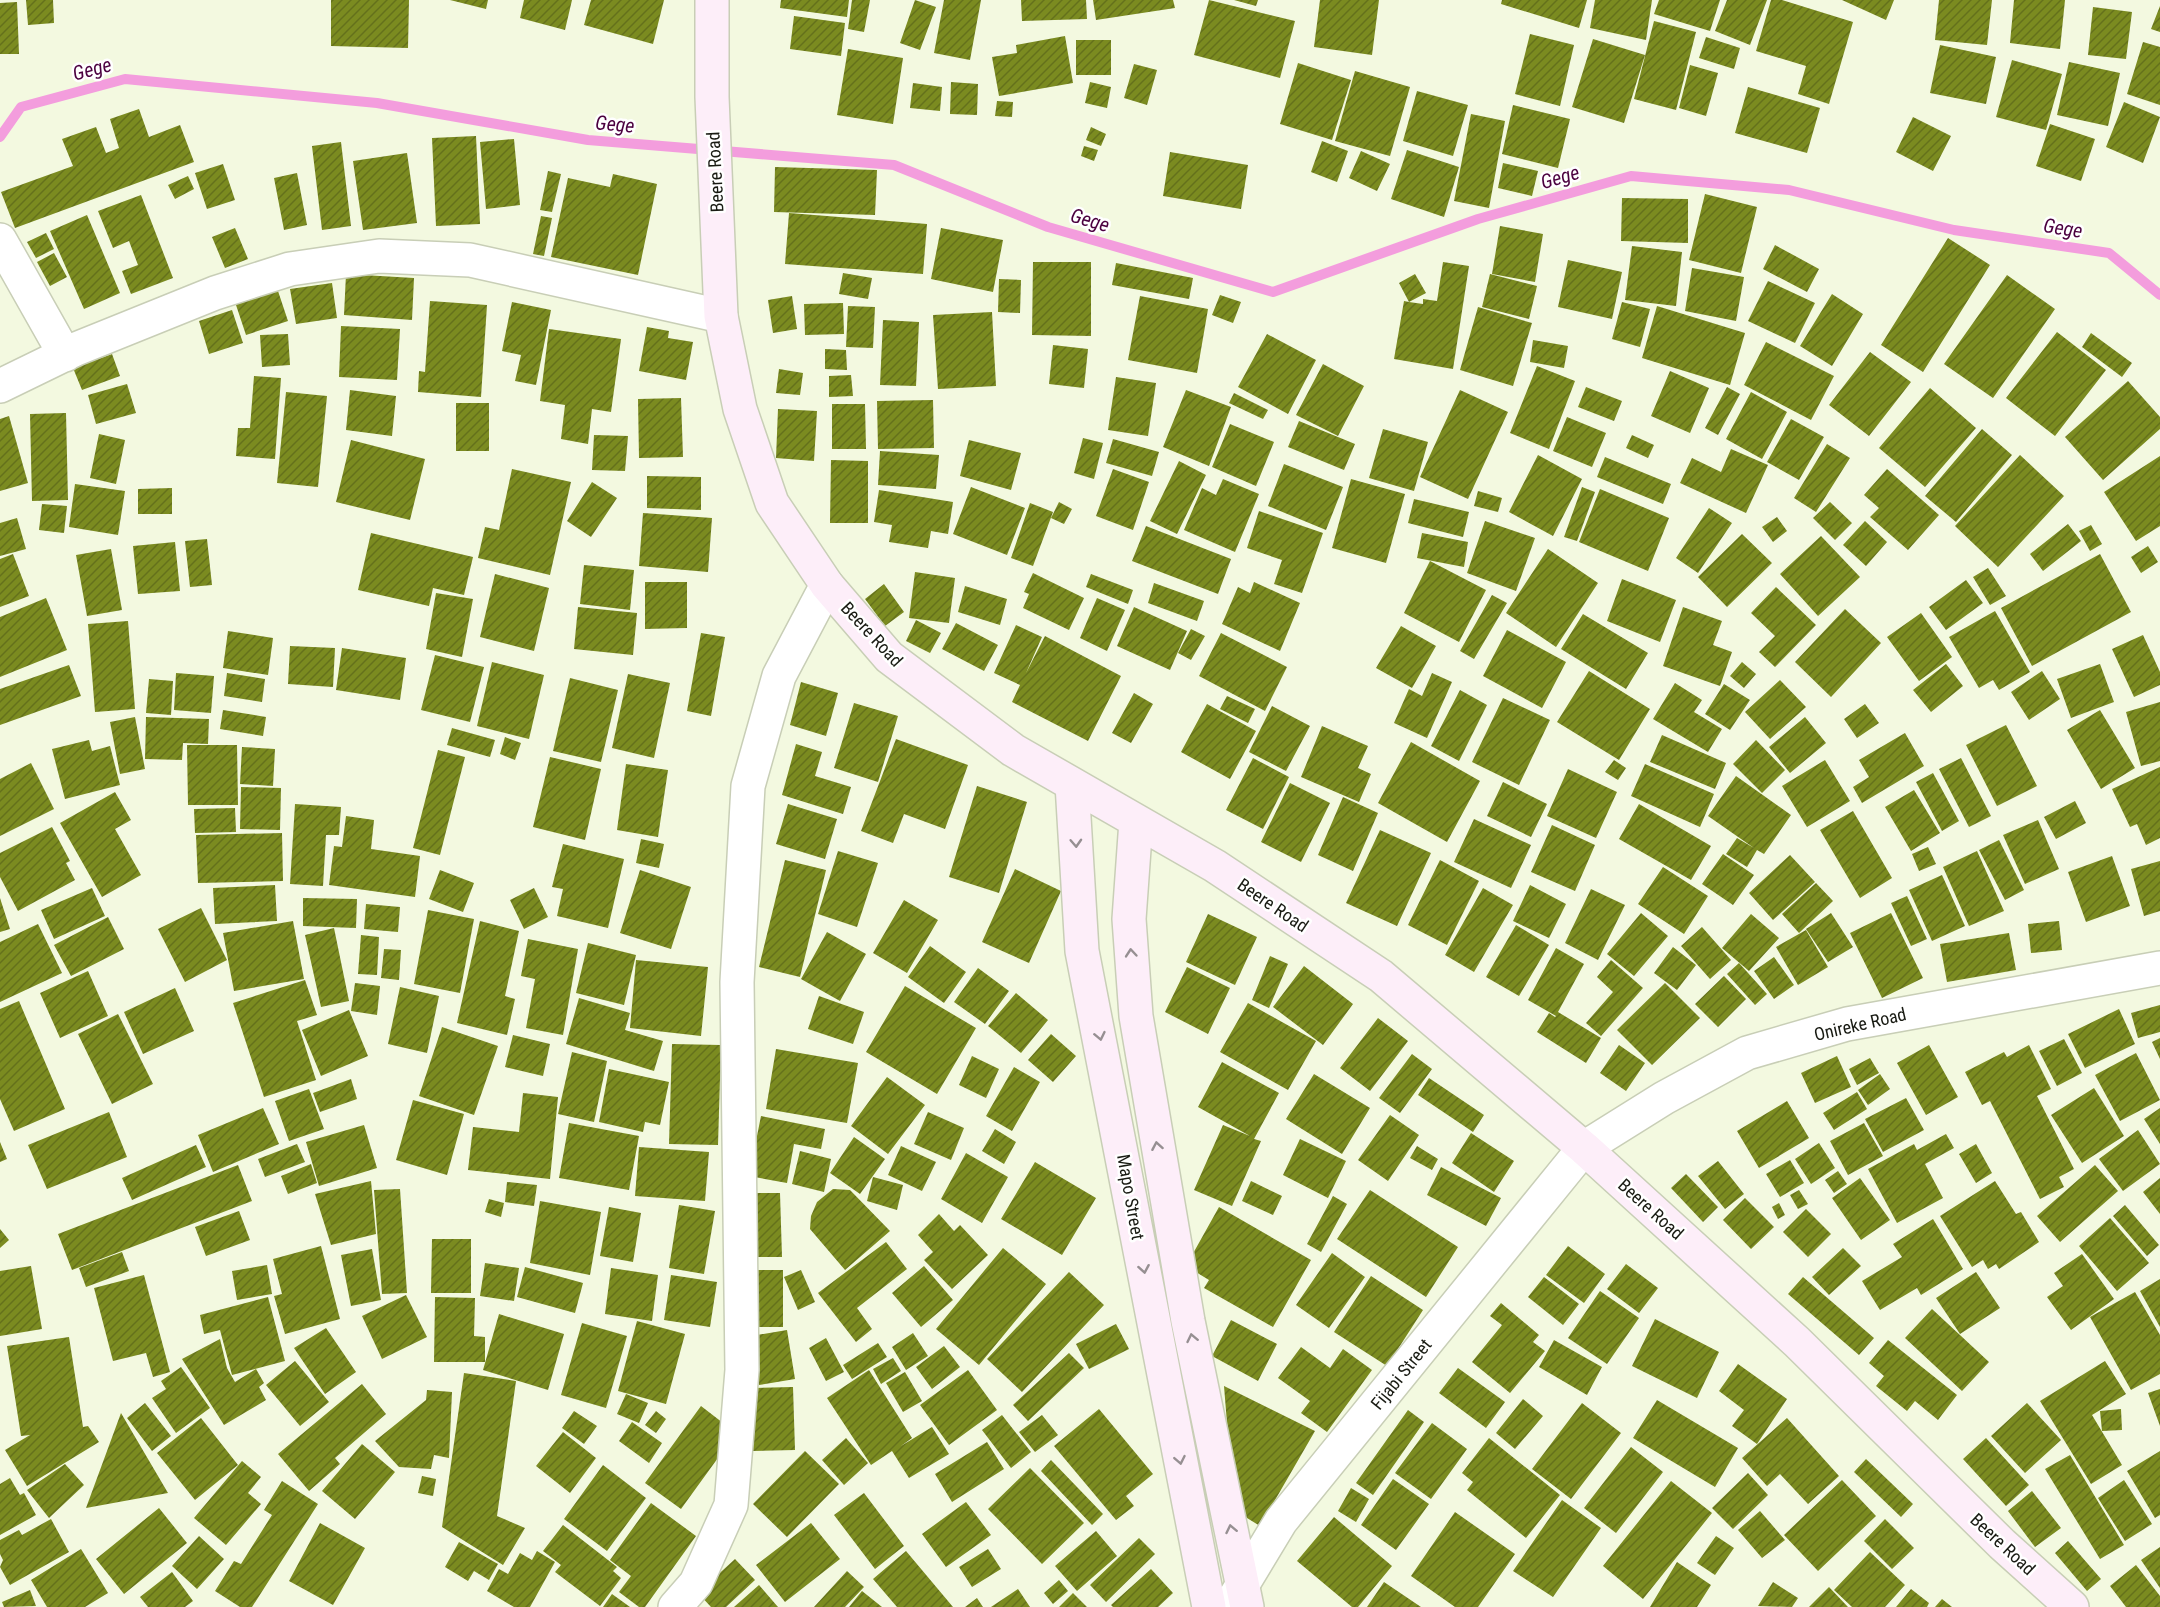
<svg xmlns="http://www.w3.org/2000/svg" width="2160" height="1607" font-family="'Roboto Condensed',sans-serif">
<defs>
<pattern id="building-hatch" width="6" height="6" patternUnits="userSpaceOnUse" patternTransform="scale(1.5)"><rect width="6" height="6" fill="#7b8b20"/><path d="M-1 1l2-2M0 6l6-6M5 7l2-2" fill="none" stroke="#64711b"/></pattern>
</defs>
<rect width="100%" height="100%" fill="#f3f9e0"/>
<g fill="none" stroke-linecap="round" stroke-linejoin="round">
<path stroke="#f39ddd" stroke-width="10" d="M0,137L21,107L125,79L377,103L588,140L894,165L1048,227L1273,292L1478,219L1631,176L1789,190L1954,230L2109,253L2160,295"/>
</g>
<path fill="url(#building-hatch)" d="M26,0H53L54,23L28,25Z
M331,0H409L408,48L331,46Z
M450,0H488L486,9Z
M524,0H572L565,30L520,18Z
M591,0H664L653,44L584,25Z
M781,0H849L847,17L780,8Z
M852,0H870L864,32L848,29Z
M915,0L936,7L920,50L900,43Z
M944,0H981L970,60L934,53Z
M1021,0H1086L1087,19L1022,21Z
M1093,0H1173L1175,8L1096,20Z
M1209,0L1295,21L1280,78L1194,55Z
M1234,0H1258L1256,6Z
M1320,0H1379L1372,55L1314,47Z
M1502,0H1587L1579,28L1501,4Z
M1595,0H1652L1646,40L1590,28Z
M1659,0H1720L1710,31L1654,14Z
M1727,0H1767L1750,45L1715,31Z
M1771,0H1782L1853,22L1829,104L1798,94L1806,66L1756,51Z
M1842,0H1894L1886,20Z
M1939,0H1992L1987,45L1935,40Z
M2014,0H2065L2060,49L2010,43Z
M17,2L19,54H0V3Z
M2160,6V32L2151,29Z
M2093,7L2132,12L2126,59L2088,55Z
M794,16L845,23L841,56L790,49Z
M1654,21L1696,32L1676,110L1634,99Z
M1530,34L1574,45L1560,106L1515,94Z
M1065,36L1073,83L999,96L992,57L1017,53L1016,45Z
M1706,37L1740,48L1734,69L1699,58Z
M1593,39L1645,55L1624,123L1572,107Z
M1076,40H1111V75H1076Z
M2143,42L2160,47V105L2127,94Z
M1940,45L1996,57L1986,104L1930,93Z
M848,49L903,58L893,124L837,115Z
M2012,60L2062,74L2046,130L1996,117Z
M2069,62L2120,73L2108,126L2057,115Z
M1298,63L1351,80L1332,140L1280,124Z
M1134,64L1157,70L1147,105L1124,98Z
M1690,65L1718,73L1706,116L1679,108Z
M1355,71L1410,87L1390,156L1335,141Z
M951,82L978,84L977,115L950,114Z
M1090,82L1111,87L1107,108L1085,103Z
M913,83L942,87L940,111L910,108Z
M1748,87L1820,108L1807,153L1735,133Z
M1417,91L1468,105L1453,156L1403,141Z
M997,101L1013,102L1012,117L995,116Z
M2124,102L2160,117L2143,163L2106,147Z
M1513,105L1570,119L1558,168L1502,154Z
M139,109L149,137L180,125L194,162L15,228L1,192L73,166L62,139L96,127L106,153L119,148L110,119Z
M1471,114L1505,121L1489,208L1454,201Z
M1913,117L1951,136L1933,171L1896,152Z
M2050,124L2095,139L2081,181L2036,166Z
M1091,127L1106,134L1101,146L1086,140Z
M476,136L480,224L436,226L432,138Z
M514,139L520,205L486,209L480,142Z
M1322,141L1348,151L1337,182L1311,172Z
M341,142L351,226L322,230L312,146Z
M1084,146L1098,150L1094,161L1081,156Z
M1407,150L1459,167L1444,217L1391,199Z
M1361,151L1390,164L1377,191L1349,178Z
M1170,152L1248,165L1241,209L1163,196Z
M407,153L417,223L363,230L353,161Z
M1503,163L1538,171L1532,196L1498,188Z
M223,164L235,200L207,209L195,173Z
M775,167L877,170L875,215L774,212Z
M548,171L561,174L552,212L540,210Z
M297,173L307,225L284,230L274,178Z
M613,174L657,184L638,275L551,257L568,178L610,187Z
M188,176L194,189L175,199L168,185Z
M1705,194L1757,207L1741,273L1689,260Z
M141,195L173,278L131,294L122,271L138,265L129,241L113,248L98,211Z
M1622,198L1688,199V243L1621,241Z
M789,213L927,224L923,274L785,264Z
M87,215L120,293L84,309L50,231Z
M541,216L552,218L544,256L533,254Z
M1500,226L1543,234L1535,282L1492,274Z
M235,228L248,259L225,268L212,237Z
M941,228L1003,240L993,292L931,279Z
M46,233L54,249L36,258L27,242Z
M1948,238L1990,265L1923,372L1881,345Z
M1775,245L1819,269L1807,292L1763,269Z
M1632,246L1682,252L1676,306L1625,300Z
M54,253L67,277L50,286L37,262Z
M1568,260L1622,272L1612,319L1558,307Z
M1033,262H1091V336L1032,335Z
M1443,262L1469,266L1453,369L1394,359L1404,301L1409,302L1399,283L1415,274L1426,293L1409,302L1423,304V299L1437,301Z
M1116,263L1193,278L1189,299L1112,285Z
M1692,268L1744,277L1736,321L1685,311Z
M843,273L872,278L868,299L839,294Z
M346,274L414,278L412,320L344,315Z
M1490,274L1537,286L1529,319L1482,307Z
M2007,275L2055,309L1993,398L1944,364Z
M999,279L1021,280L1020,313L998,312Z
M1768,281L1815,303L1795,343L1748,321Z
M332,283L337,318L296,324L290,289Z
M277,288L288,321L246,335L235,302Z
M1832,294L1863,314L1832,366L1800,346Z
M1220,295L1241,302L1233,323L1212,315Z
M792,296L797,329L773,333L768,300Z
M1140,296L1208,309L1197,373L1128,360Z
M430,301L487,305L481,397L418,392L419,371L425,372Z
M512,302L551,310L536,385L515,381L521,355L502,351Z
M1622,302L1650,309L1640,347L1612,339Z
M843,303L844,334L805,335L804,304Z
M848,306L875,307L873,348L846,347Z
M1657,306L1745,333L1730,385L1642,358Z
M1478,307L1532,323L1513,386L1460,370Z
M232,310L243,343L209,354L199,321Z
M992,312L996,386L938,389L933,315Z
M883,320L919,322L916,386L880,385Z
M341,326L400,329L397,380L339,377Z
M647,327L669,331L668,338L693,342L686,380L639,371Z
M549,329L621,339L611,412L592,409L588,444L561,439L565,405L540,401Z
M2057,332L2106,370L2055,436L2006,398Z
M2091,333L2132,363L2122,377L2082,347Z
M288,334L290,365L262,367L260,335Z
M1267,334L1316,360L1288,414L1238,387Z
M1533,340L1568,346L1564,368L1530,362Z
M1766,342L1834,376L1811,420L1744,385Z
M1053,345L1088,349L1084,388L1049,384Z
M825,349L846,350L847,370L825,369Z
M1870,352L1911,382L1869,436L1829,405Z
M112,354L120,376L82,390L73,368Z
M1323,364L1364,386L1338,436L1296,415Z
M1537,366L1575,381L1549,449L1510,433Z
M779,369L803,373L800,395L776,393Z
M1670,371L1709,388L1690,433L1651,416Z
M851,375L853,396L829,397V376Z
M254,376L281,378L275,459L236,456L238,428H250Z
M1116,377L1156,383L1148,436L1108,430Z
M2128,381L2160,417V429L2103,480L2065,437Z
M127,384L136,413L96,424L88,395Z
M1586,387L1622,401L1614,421L1578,407Z
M1727,387L1740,394L1718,435L1705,428Z
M1930,388L1976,428L1925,487L1879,448Z
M350,390L396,396L392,436L346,430Z
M1186,390L1231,407L1209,466L1163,447Z
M1460,390L1508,412L1468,499L1420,477Z
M286,392L327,396L318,487L277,483Z
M1751,392L1787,412L1762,459L1726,439Z
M1234,393L1268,410L1263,419L1229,403Z
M681,398L683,457L639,458L638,399Z
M933,400L934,448L878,449L877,401Z
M456,403H489V451H456Z
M832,404H865L866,449H832Z
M778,409L817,411L814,461L776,458Z
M66,413L68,500L32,501L30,414Z
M9,416L28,483L0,491V419Z
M1567,417L1606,433L1592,467L1553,451Z
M1791,419L1824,437L1799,480L1767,462Z
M1299,421L1355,444L1344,470L1288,447Z
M1230,424L1274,442L1256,486L1212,467Z
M1383,429L1428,442L1414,491L1369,478Z
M1982,429L2012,455L1956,522L1925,496Z
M99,434L125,440L116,484L90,478Z
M594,435L628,436L625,471L592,470Z
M1632,435L1654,445L1648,458L1626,448Z
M1083,438L1103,443L1094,479L1074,473Z
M1113,439L1159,452L1152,476L1106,463Z
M351,440L425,459L410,520L336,502Z
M969,440L1021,453L1011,490L960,476Z
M1827,444L1850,458L1816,512L1794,498Z
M1731,449L1768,465L1746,513L1680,483L1692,458L1721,472Z
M880,451L939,455L936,489L878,485Z
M1538,455L1582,479L1553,536L1509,512Z
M2020,455L2064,496L1998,567L1955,526Z
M2160,456V526L2136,541L2104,492Z
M1605,457L1671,484L1663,504L1597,477Z
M831,460L868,461V523H830Z
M1179,461L1206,475L1177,534L1150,521Z
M1284,464L1343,487L1326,530L1268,506Z
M512,469L571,482L550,575L478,558L485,527L499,530Z
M1113,469L1149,482L1133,530L1096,516Z
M1887,469L1939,515L1908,550L1870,517L1879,508L1864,495Z
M647,476L701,477V510L647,508Z
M1223,479L1259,494L1235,552L1184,530L1202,488L1216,495Z
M1351,479L1405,494L1386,563L1332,548Z
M592,482L617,498L591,537L567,521Z
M75,484L125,491L118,535L69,527Z
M971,487L1025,508L1007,555L953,534Z
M1582,487L1595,492L1577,541L1564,537Z
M172,488V514H138V489Z
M1600,489L1669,518L1648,571L1579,542Z
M879,490L953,502L948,534L931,531L928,548L889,542L892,525L874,522Z
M1478,491L1502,498L1498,512L1474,506Z
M1414,499L1469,512L1463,537L1408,523Z
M1059,502L1072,509L1064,524L1051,518Z
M1830,502L1852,523L1835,540L1813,518Z
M1030,503L1053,512L1033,566L1011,558Z
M42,504L67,506L64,533L39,530Z
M1709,508L1732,523L1698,573L1676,558Z
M1259,511L1323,533L1302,593L1274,584L1282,560L1247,548Z
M643,513L712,518L708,572L639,566Z
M1777,517L1787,531L1773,542L1762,527Z
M17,518L26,549L0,556V523Z
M1485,521L1535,538L1516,591L1467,573Z
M1865,521L1887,542L1866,566L1843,545Z
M2068,524L2081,541L2043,571L2030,554Z
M2091,525L2102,544L2090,551L2079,531Z
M1146,526L1231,559L1218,594L1132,561Z
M371,533L473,557L464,595L433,588L429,606L358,590Z
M1422,533L1468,542L1464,567L1417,558Z
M1742,534L1772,563L1727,607L1698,577Z
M1821,536L1860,577L1818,616L1780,574Z
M207,539L212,585L190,587L185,541Z
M175,542L180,591L138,594L133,546Z
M2148,546L2158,562L2141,573L2131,557Z
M111,549L122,610L87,616L76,555Z
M1548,549L1598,583L1556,647L1506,613Z
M13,554L29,596L0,607V559Z
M2100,554L2131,612L2032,666L2001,608Z
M1430,561L1486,590L1459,642L1404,613Z
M584,565L634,570L630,610L580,604Z
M1988,568L2006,596L1990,605L1973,577Z
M915,572L955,578L949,623L909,618Z
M1033,573L1084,598L1069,630L1023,608L1029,594L1024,592Z
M495,574L549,588L534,651L480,637Z
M1091,574L1133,590L1128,604L1086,587Z
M1622,579L1676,600L1660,642L1607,621Z
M1966,580L1983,603L1946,630L1929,607Z
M645,582H687V628L645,629Z
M1254,582L1300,603L1280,651L1222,624L1238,587L1250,593Z
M1154,583L1204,601L1197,621L1148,603Z
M884,584L904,612L885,626L865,599Z
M965,586L1007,599L1000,625L958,612Z
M1776,587L1816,625L1775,667L1759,652L1775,636L1751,613Z
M436,593L473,599L462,657L426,649Z
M1492,595L1507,603L1474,659L1460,651Z
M46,598L67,650L0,677V617Z
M1097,598L1125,610L1107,651L1080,638Z
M578,607L637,613L633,655L574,649Z
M1134,607L1187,631L1170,670L1117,646Z
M1683,607L1722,621L1713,645L1732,652L1720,686L1663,666Z
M1845,609L1881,643L1831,697L1795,662Z
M1995,611L2030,672L1999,690L1993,680L1979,688L1949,637Z
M1921,613L1952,657L1919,681L1887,637Z
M1583,614L1648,653L1626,689L1561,649Z
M916,620L941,633L930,653L906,641Z
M128,621L135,709L95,712L88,624Z
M956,623L998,645L984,671L942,649Z
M1016,625L1042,637L1026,673L1045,636L1121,676L1088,741L1012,702L1020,685L994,673Z
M1401,626L1436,646L1412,688L1376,668Z
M1191,629L1205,636L1191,660L1178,653Z
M1507,630L1566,662L1542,708L1483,676Z
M228,631L273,638L268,675L223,668Z
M701,633L725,637L711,716L687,711Z
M1221,633L1287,667L1265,711L1199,676Z
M2143,635L2160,672V685L2134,697L2112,649Z
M290,646L335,648L333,687L288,684Z
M342,648L406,658L400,700L336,690Z
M435,655L484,667L470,722L421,710Z
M492,662L544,675L529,739L477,726Z
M1742,662L1756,674L1744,688L1730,676Z
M1946,664L1963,686L1931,712L1913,690Z
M2100,664L2114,702L2071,718L2057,679Z
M69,665L81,696L0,725V689Z
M1589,671L1650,709L1619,760L1557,722Z
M2042,671L2060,699L2029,720L2011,692Z
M176,673L214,676L211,713L174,710Z
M227,673L265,679L262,702L224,696Z
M1432,673L1452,682L1427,738L1394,723L1409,689L1422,696Z
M628,674L670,683L654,758L612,748Z
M570,678L618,690L601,762L553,751Z
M149,679L173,681L171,715L146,713Z
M1780,680L1806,707L1770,739L1745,712Z
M801,682L838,693L826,736L790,725Z
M1675,683L1702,700L1694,712L1722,729L1708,752L1653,719Z
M1724,684L1750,700L1730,730L1705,714Z
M1460,690L1487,705L1459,761L1431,746Z
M1134,693L1153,704L1131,743L1112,733Z
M1227,696L1255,709L1248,723L1220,709Z
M1503,698L1550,720L1519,785L1472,762Z
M2160,702V761L2141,766L2126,712Z
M854,703L898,716L878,782L834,768Z
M1207,704L1256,731L1230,779L1181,752Z
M1865,704L1879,723L1857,738L1844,719Z
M1272,706L1310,726L1286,771L1249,752Z
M223,710L266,717L263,736L220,729Z
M2100,710L2135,768L2101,789L2067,730Z
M135,717L145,769L120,774L110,722Z
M146,717L209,719L208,744L183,743L182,760L145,759Z
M1805,717L1826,743L1790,773L1769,747Z
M2006,725L2037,786L1997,806L1966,745Z
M1322,726L1368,746L1358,768L1371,774L1359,802L1301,777Z
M452,728L495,740L490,757L447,745Z
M1905,733L1924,766L1862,803L1853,787L1869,777L1859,760Z
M1662,735L1726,763L1715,789L1650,762Z
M505,737L521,743L515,760L500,754Z
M896,739L968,765L945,829L904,814L893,843L861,831Z
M89,740L92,751L110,746L120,785L65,799L52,749Z
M1756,740L1785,770L1762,793L1733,764Z
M1411,742L1480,781L1447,842L1378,803Z
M796,744L822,752L815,776L851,787L843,814L782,795Z
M187,745H237L238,805H188Z
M242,747L275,749L273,786L240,784Z
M438,750L465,757L440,855L413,848Z
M550,757L601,769L585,840L533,827Z
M1253,758L1289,777L1263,829L1226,810Z
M1961,758L1991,816L1969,827L1939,769Z
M1614,760L1626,768L1618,780L1605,772Z
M1825,760L1850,801L1807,827L1782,786Z
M31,763L54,809L0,836V779Z
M626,764L668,770L658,837L617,830Z
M1645,764L1714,794L1700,827L1631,796Z
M2160,767V838L2146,845L2137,824L2130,827L2112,789Z
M1568,769L1617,792L1596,838L1547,816Z
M1933,773L1959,821L1942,831L1916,782Z
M1736,776L1791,815L1764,854L1757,850L1747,867L1726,854L1737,838L1754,848L1708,816Z
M1503,782L1547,804L1531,837L1487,816Z
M1290,783L1330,803L1301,862L1261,842Z
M977,786L1027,802L999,893L949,877Z
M241,787L281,788L280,830L240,829Z
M1914,790L1940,833L1911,851L1885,807Z
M115,792L131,820L115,829L141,875L102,897L60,823Z
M1343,797L1378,813L1353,871L1318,855Z
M2075,801L2086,823L2056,839L2044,817Z
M295,804L341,807L339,835H326L323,886L290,884Z
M788,804L837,819L825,859L776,844Z
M1639,804L1711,846L1691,880L1619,839Z
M235,808L236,832L195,833L194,809Z
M1853,811L1892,878L1860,898L1820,830Z
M346,816L374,820L371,849L420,856L415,897L329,885L334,846L342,847Z
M1474,819L1531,845L1511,888L1454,862Z
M2038,820L2059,869L2025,884L2003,835Z
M1552,825L1595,845L1575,891L1531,872Z
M52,827L70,861L66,863L75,880L18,911L0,877V853Z
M1380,830L1431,853L1397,926L1346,903Z
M282,833L283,881L198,883L196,835Z
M641,839L664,844L659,868L636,863Z
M1999,840L2024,890L2005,900L1979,850Z
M563,844L624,859L608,928L557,916L563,889L552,887Z
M1928,847L1936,864L1919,871L1912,854Z
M838,851L878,863L857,927L818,914Z
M1977,851L2004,911L1969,926L1943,867Z
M1723,854L1754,875L1733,905L1702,884Z
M1790,855L1815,882L1773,920L1749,893Z
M2112,856L2130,906L2086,922L2068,872Z
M785,860L826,870L800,977L759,967Z
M1440,860L1479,881L1447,945L1408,925Z
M2160,861V911L2144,916L2131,869Z
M1663,867L1708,896L1684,934L1638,904Z
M1015,869L1061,891L1029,963L982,942Z
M440,870L474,883L463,912L429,899Z
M640,870L691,887L671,949L620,933Z
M1942,875L1965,926L1932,941L1909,890Z
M1816,883L1833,901L1799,933L1782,914Z
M275,885L277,921L215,924L213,888Z
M1530,885L1566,904L1549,938L1513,921Z
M92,888L105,916L54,939L41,910Z
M534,888L548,917L524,929L510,900Z
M1483,888L1513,905L1474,972L1445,955Z
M1591,889L1625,905L1598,960L1565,943Z
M1907,896L1927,939L1911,946L1891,903Z
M0,898L10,929L0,932Z
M303,898L357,899L356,928L303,926Z
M904,900L938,920L907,973L873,953Z
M366,904L400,907L398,932L364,929Z
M201,908L227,960L185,982L158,929Z
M428,910L474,919L460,993L414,984Z
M1641,913L1668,936L1634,976L1607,954Z
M1831,913L1853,947L1828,962L1806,929Z
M1891,913L1923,978L1882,998L1850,933Z
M1208,914L1257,937L1235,985L1186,962Z
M1751,914L1779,938L1749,971L1722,948Z
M108,917L124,949L71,976L54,945Z
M293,921L304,979L234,991L223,933Z
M480,921L519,931L505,996L515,999L507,1035L457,1023Z
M2059,921L2062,950L2031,953L2028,924Z
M38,924L62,973L0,1002V942Z
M1516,925L1549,945L1519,996L1486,977Z
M1702,927L1731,960L1710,979L1681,946Z
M334,928L349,1001L321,1007L305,935Z
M1806,930L1828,967L1798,985L1776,947Z
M827,932L866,954L840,1001L801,979Z
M2009,933L2016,970L1947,982L1940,944Z
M361,935L379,937L377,975L358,974Z
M528,939L578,949L563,1035L526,1028L535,979L521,976Z
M588,943L636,955L624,1005L576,993Z
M930,946L966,972L944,1003L908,977Z
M1673,947L1696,965L1677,990L1654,973Z
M1556,948L1584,964L1558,1012L1601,1038L1586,1063L1537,1032L1549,1013L1555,1017L1556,1016L1528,1000Z
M384,949L401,950L399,980L381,978Z
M1270,956L1288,964L1269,1008L1252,1000Z
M1774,957L1794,985L1774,999L1754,971Z
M636,960L708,967L701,1036L630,1028Z
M1611,960L1643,988L1601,1036L1586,1023L1613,992L1597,977Z
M1739,963L1767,994L1755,1005L1727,974Z
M1304,966L1353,1004L1323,1045L1273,1007Z
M1187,967L1230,988L1208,1034L1165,1012Z
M978,968L1009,991L985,1024L954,1002Z
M88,971L108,1016L60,1038L40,993Z
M1724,976L1746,999L1718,1027L1695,1004Z
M305,980L317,1015L297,1021L316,1080L264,1097L233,1003Z
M355,983L380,986L377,1015L351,1011Z
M1665,983L1700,1018L1652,1065L1617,1030Z
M905,986L976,1028L937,1094L866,1052Z
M400,987L439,996L427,1053L388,1044Z
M175,988L194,1031L143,1054L124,1012Z
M1016,993L1048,1020L1021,1053L988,1026Z
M819,996L864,1012L853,1044L808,1029Z
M579,998L630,1013L625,1030L663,1041L654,1071L566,1044Z
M19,1001L65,1109L14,1131L0,1099V1009Z
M1248,1003L1316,1041L1288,1090L1220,1052Z
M2160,1005V1032L2138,1038L2131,1013Z
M2119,1009L2135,1044L2085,1068L2068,1034Z
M349,1010L368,1056L321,1076L302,1030Z
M118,1014L153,1084L112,1104L78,1034Z
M1378,1018L1408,1041L1370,1091L1340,1068Z
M442,1027L498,1046L474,1115L419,1096Z
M1051,1034L1076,1056L1053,1082L1028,1060Z
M513,1035L550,1044L543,1076L505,1067Z
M2160,1038V1059L2152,1042Z
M2064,1039L2082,1073L2057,1086L2039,1051Z
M672,1044L721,1045L718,1145L669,1144Z
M1619,1045L1645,1063L1626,1091L1600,1073Z
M1929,1045L1958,1097L1926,1115L1897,1063Z
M2029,1045L2051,1089L2037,1096L2074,1169L2059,1177L2064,1187L2040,1199L1990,1101L1982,1105L1965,1072L2004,1052L2007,1057Z
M776,1049L858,1063L847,1123L766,1109Z
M572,1052L607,1061L594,1122L558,1114Z
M2136,1053L2160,1100L2120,1121L2095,1075Z
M1412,1054L1432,1069L1400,1113L1379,1098Z
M972,1056L999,1069L986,1098L959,1085Z
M1837,1056L1851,1087L1815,1103L1801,1073Z
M1870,1058L1879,1073L1857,1085L1849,1069Z
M1222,1062L1279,1093L1254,1139L1261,1141L1232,1206L1194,1190L1223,1125L1250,1136L1198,1107Z
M1014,1067L1040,1082L1012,1131L986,1116Z
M609,1069L669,1082L660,1125L645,1122L643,1132L599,1122Z
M1314,1074L1370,1108L1342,1154L1286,1119Z
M1880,1074L1890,1089L1868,1105L1858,1090Z
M887,1077L925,1105L888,1154L851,1126Z
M1429,1078L1484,1115L1473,1132L1418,1095Z
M351,1079L357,1099L320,1112L313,1093Z
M2094,1088L2124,1136L2082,1163L2051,1115Z
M309,1089L324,1129L289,1141L275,1101Z
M1857,1092L1867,1109L1834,1130L1823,1113Z
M523,1093L558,1097L550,1179L468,1170L473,1127L519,1132Z
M1906,1098L1924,1130L1883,1152L1865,1119Z
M413,1100L464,1114L447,1175L396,1160Z
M1787,1101L1809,1138L1759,1168L1737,1131Z
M263,1108L279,1144L213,1172L198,1135Z
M2160,1108V1144L2144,1119Z
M109,1112L127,1157L47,1189L28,1145Z
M928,1112L964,1128L951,1160L914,1144Z
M1390,1115L1419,1135L1388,1181L1358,1160Z
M761,1116L825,1129L821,1149L794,1144L787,1183L749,1176Z
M569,1123L639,1136L629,1190L559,1178Z
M1864,1123L1883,1156L1848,1175L1830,1141Z
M364,1125L377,1168L319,1186L306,1142Z
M995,1129L1016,1142L1004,1164L982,1151Z
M2138,1130L2160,1164L2123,1191L2099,1159Z
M1471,1133L1514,1161L1494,1192L1452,1163Z
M1946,1134L1954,1148L1925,1164L1943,1198L1897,1223L1868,1169L1914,1144L1917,1150Z
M854,1137L885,1159L860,1194L830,1173Z
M1300,1139L1346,1161L1328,1198L1283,1175Z
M0,1142L7,1159L0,1162Z
M1819,1143L1835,1168L1811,1184L1795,1159Z
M297,1144L305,1162L265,1177L258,1159Z
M1976,1144L1992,1173L1976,1183L1959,1154Z
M196,1145L206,1167L132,1200L122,1178Z
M901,1146L936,1162L922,1191L888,1175Z
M1417,1146L1438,1159L1432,1170L1410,1158Z
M639,1147L709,1152L705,1201L635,1196Z
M800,1151L831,1159L824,1192L792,1184Z
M966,1153L1008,1177L982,1223L941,1199Z
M1790,1160L1804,1183L1780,1197L1766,1174Z
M1718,1161L1744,1194L1725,1209L1698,1176Z
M1035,1162L1096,1198L1062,1255L1001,1219Z
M311,1164L317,1183L288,1194L281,1176Z
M238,1165L252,1201L72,1270L58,1234Z
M2095,1165L2118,1191L2060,1242L2037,1216Z
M1441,1167L1501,1198L1486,1226L1427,1195Z
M1838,1171L1847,1184L1834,1193L1825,1180Z
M1686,1174L1718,1207L1703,1222L1671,1188Z
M873,1177L903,1185L897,1210L867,1201Z
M1860,1178L1890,1220L1861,1240L1832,1198Z
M2160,1178V1214L2143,1192Z
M371,1181L376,1234L331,1245L315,1194Z
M1251,1181L1282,1196L1273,1215L1242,1201Z
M1995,1181L2016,1214L2021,1212L2039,1242L1999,1269L1996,1264L1988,1269L1983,1260L1972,1267L1940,1216Z
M507,1182L537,1185L534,1206L505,1202Z
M400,1189L407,1293L382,1294L374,1190Z
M833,1189L850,1190L890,1231L845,1270L810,1229L811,1216L817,1202Z
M1370,1190L1458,1247L1426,1297L1337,1239Z
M1799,1190L1808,1204L1798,1209L1790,1195Z
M750,1193H780L782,1257H752Z
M1333,1196L1347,1204L1321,1252L1307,1244Z
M1745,1198L1774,1227L1751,1249L1723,1220Z
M489,1199L504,1203L501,1217L485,1212Z
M540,1201L601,1212L590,1275L530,1263Z
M1779,1203L1785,1215L1778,1219L1772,1207Z
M679,1205L715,1211L704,1274L669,1268Z
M2125,1205L2159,1245L2147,1256L2113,1216Z
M609,1207L641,1213L633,1262L600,1256Z
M1219,1207L1311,1260L1273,1327L1204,1288L1209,1280L1186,1266Z
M1806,1209L1831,1234L1808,1257L1783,1232Z
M239,1211L250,1240L206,1256L195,1227Z
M939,1214L954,1231L960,1225L988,1255L952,1289L924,1260L933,1252L918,1235Z
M2110,1218L2149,1263L2117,1291L2079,1246Z
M1933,1219L1963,1269L1921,1295L1917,1288L1880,1310L1862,1281L1902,1257L1893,1244Z
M0,1229L9,1240L0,1248Z
M432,1239H471V1293H431Z
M886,1242L907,1269L857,1308L872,1329L856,1342L818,1293Z
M321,1246L340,1319L285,1334L274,1296L282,1294L273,1259Z
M1568,1246L1605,1274L1584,1303L1546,1275Z
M1003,1248L1046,1284L979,1365L936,1329Z
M1843,1248L1861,1266L1829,1295L1812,1277Z
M372,1249L381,1300L351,1306L341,1255Z
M122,1252L129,1271L86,1287L79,1268Z
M1332,1253L1365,1277L1329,1328L1296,1305Z
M2082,1254L2114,1299L2071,1330L2047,1297L2063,1286L2054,1273Z
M485,1263L519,1268L514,1301L480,1296Z
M1626,1264L1658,1288L1639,1313L1607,1289Z
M267,1265L272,1294L237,1300L232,1271Z
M31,1266L42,1329L0,1336V1271Z
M924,1266L953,1300L921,1327L892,1293Z
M525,1267L583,1283L575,1313L517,1297Z
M611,1268L658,1275L652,1321L605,1314Z
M753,1270H783V1327H753Z
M801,1270L815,1302L798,1310L784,1277Z
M1069,1272L1104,1305L1022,1392L987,1359Z
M1976,1272L2000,1308L1960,1334L1936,1298Z
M144,1275L170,1372L153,1377L146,1353L113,1361L94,1288Z
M671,1275L717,1282L710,1327L664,1320Z
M1371,1276L1423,1310L1387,1366L1334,1332Z
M1544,1277L1579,1304L1563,1325L1528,1297Z
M1803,1277L1874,1338L1859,1355L1788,1294Z
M2160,1279V1327L2140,1291Z
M1600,1291L1639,1318L1607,1364L1568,1338Z
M2135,1292L2160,1335V1374L2131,1390L2090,1317Z
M406,1295L427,1337L382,1359L362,1316Z
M268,1297L285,1361L232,1375L220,1330L204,1334L200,1315Z
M435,1297L475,1298L474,1336L485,1337V1362H434Z
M1501,1303L1539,1335L1533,1342L1545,1351L1510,1393L1472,1362L1502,1325L1490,1316Z
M1932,1309L1989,1362L1962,1391L1905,1338Z
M499,1314L564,1334L548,1390L483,1370Z
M1655,1319L1719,1352L1697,1398L1632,1366Z
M1231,1320L1277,1344L1258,1381L1212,1356Z
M637,1321L685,1334L666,1404L618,1391Z
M582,1323L627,1336L606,1408L561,1395Z
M1116,1324L1129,1349L1089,1369L1076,1344Z
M326,1328L356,1372L325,1394L294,1348Z
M787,1330L795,1379L759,1385L751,1336Z
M913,1333L928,1356L906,1370L892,1347Z
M69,1337L83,1427L88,1426L99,1442L27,1486L5,1450L30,1435L21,1436L7,1346Z
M826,1338L844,1372L826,1381L809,1348Z
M220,1339L227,1368L235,1382L256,1369L264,1383L259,1387L266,1400L224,1425L182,1359Z
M1554,1340L1602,1367L1587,1395L1539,1367Z
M1888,1340L1957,1395L1938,1420L1915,1401L1907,1411L1876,1386L1884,1376L1869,1363Z
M878,1343L887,1357L852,1379L843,1365Z
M944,1346L960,1367L932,1389L916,1367Z
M1301,1347L1330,1368L1343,1349L1372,1370L1327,1432L1301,1413L1310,1401L1278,1378Z
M1069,1353L1084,1368L1028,1421L1013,1405Z
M893,1358L901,1371L881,1384L873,1369Z
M295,1361L329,1402L300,1426L266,1385Z
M2105,1361L2126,1394L2092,1415L2122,1465L2091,1484L2040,1401Z
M1738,1364L1787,1399L1757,1444L1732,1426L1744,1410L1719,1391Z
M181,1367L210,1408L176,1433L152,1398L166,1389L161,1381Z
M1458,1368L1505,1402L1486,1428L1439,1393Z
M869,1370L912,1438L901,1446L932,1427L949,1454L909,1478L892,1451L871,1465L827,1398Z
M968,1370L997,1410L949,1445L920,1405Z
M905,1372L922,1401L903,1412L886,1383Z
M464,1373L516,1381L497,1516L525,1528L503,1565L442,1527Z
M362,1384L386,1414L335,1458L340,1464L309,1491L278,1454Z
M1224,1386L1315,1431L1260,1526L1234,1510Z
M793,1387L795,1450L752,1451L751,1388Z
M2160,1389V1426L2148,1393Z
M427,1390L452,1392L449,1458L434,1455L431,1469L399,1467L375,1441L426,1400Z
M626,1394L648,1403L639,1423L617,1414Z
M1523,1399L1543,1416L1515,1449L1496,1433Z
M1657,1400L1738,1448L1715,1487L1633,1438Z
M145,1403L171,1436L152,1451L127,1418Z
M1582,1403L1621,1433L1571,1499L1532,1469Z
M2027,1403L2061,1440L2025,1473L1991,1436Z
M701,1406L736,1433L681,1509L645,1483Z
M1099,1409L1153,1474L1126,1496L1134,1506L1116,1520L1054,1446Z
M2121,1409L2122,1430L2102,1431L2100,1411Z
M1408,1410L1424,1422L1373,1495L1356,1483Z
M574,1411L597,1426L584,1444L562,1428Z
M656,1411L666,1419L656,1433L645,1425Z
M121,1413L168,1493L86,1508Z
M1002,1415L1031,1452L1011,1468L982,1430Z
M1042,1415L1058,1435L1035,1452L1019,1432Z
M201,1418L238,1465L195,1500L157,1453Z
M1787,1418L1839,1476L1808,1504L1780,1474L1767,1486L1742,1458Z
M632,1422L662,1443L649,1463L619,1441Z
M1432,1423L1467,1449L1431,1499L1395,1473Z
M563,1432L596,1458L570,1493L536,1466Z
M846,1438L868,1463L844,1485L822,1460Z
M1489,1438L1560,1495L1526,1538L1467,1490L1473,1482L1462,1473Z
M1986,1438L2029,1485L2006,1506L1963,1459Z
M987,1442L1004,1469L952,1502L935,1474Z
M362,1444L395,1472L355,1519L322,1491Z
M1631,1447L1663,1472L1616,1533L1584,1508Z
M805,1451L839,1484L787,1537L753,1504Z
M2160,1451V1515L2155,1518L2127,1471Z
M2070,1455L2124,1545L2100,1559L2045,1469Z
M1866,1459L1913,1504L1901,1517L1854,1472Z
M1051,1460L1103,1514L1092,1525L1041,1471Z
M242,1461L261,1477L248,1493L261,1504L226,1545L194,1518Z
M65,1464L84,1485L49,1518L27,1490Z
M603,1465L646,1498L607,1551L564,1519Z
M1030,1468L1084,1523L1042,1564L988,1509Z
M1748,1473L1768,1495L1733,1529L1712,1508Z
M422,1476L436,1479L433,1496L418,1493Z
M10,1478L20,1495L24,1493L36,1515L0,1535V1484Z
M1393,1479L1429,1504L1396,1550L1361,1525Z
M1842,1480L1876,1516L1818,1571L1784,1535Z
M2124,1480L2152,1524L2125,1541L2098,1498Z
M282,1481L318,1504L252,1607H240L215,1591L234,1561L241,1564L272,1515L264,1510Z
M1671,1481L1712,1513L1643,1599L1603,1566Z
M1351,1488L1369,1499L1356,1522L1338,1511Z
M2032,1491L2061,1528L2035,1547L2008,1511Z
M864,1493L904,1546L875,1569L834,1515Z
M1562,1500L1601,1528L1553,1597L1513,1571Z
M966,1502L991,1535L946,1567L922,1534Z
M651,1503L696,1536L645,1607H639L619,1592L631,1576L610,1560Z
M159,1508L187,1543L124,1594L96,1559Z
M1760,1511L1785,1540L1762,1558L1738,1530Z
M1455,1512L1515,1554L1478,1607H1455L1411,1576Z
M1334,1517L1392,1566L1358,1607H1352L1297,1561Z
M51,1519L69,1552L10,1585L0,1567L3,1560L0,1554V1540L19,1530L22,1535Z
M1885,1519L1914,1548L1892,1569L1864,1541Z
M320,1523L365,1548L333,1605L289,1581Z
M811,1523L840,1559L785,1602L756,1565Z
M563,1525L617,1567L613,1571L621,1578L600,1606L555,1572L561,1565L543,1551Z
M1096,1531L1117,1556L1077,1591L1055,1566Z
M199,1536L224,1559L197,1589L172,1566Z
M1716,1536L1734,1548L1715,1575L1697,1563Z
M1139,1538L1155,1554L1106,1602L1090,1585Z
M2068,1541L2101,1579L2087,1591L2055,1553Z
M459,1542L498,1564L489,1580L474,1571L468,1581L445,1567Z
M2160,1547V1588L2141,1560Z
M81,1549L108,1593L85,1607H47L31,1580Z
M988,1549L1001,1569L972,1587L959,1567Z
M537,1551L555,1562L530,1607H514L487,1591L499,1569L508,1574L520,1553L532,1560Z
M906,1551L953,1607H897L873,1579Z
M1870,1552L1905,1585L1885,1607H1852L1834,1590Z
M735,1559L755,1580L726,1607H711L698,1593Z
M1677,1562L1711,1585L1697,1607H1650Z
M2136,1565L2160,1596V1607H2126L2110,1586Z
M1151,1569L1173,1593L1158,1607H1113L1111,1605Z
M847,1571L864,1587L845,1607H814Z
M172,1572L193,1601L185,1607H148L140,1597Z
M1059,1580L1068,1591L1053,1604L1044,1593Z
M1384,1582L1421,1607H1367Z
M1773,1582L1798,1598L1792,1607L1758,1606Z
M759,1585L778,1607H734Z
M1829,1587L1848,1607H1809Z
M1018,1589L1030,1607H991Z
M1911,1589L1929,1603L1927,1607H1896Z
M30,1590L36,1606L4,1607L2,1602Z
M862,1591L882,1607H849Z
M1073,1593L1087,1607H1059Z
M612,1594L630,1607H603Z
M977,1598L983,1607H965Z
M1942,1599L1952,1607H1935Z"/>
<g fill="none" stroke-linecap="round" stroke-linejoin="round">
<g stroke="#c8ceb6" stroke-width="36">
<path id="minor" d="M0,240L65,355
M0,386L76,349L215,293L290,269L379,256L470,260L721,316
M675,1607L696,1583L731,1505L742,1370L737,982L748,786L779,676L827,585
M1229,1607L1281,1521L1584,1148"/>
</g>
<g stroke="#c8ceb6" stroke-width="36">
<path id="tertiary" d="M1584,1148L1664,1098L1747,1053L1847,1024L2160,968"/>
</g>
<g stroke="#c8ceb6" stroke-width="36">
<path id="secondary" d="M712,0V97L721,316L740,409L772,503L827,585L889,657L1013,750L1215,866L1381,976L1584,1148L1797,1342L2002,1544L2072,1607
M1072,784L1082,951L1209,1607
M1136,821L1129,919L1136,1016L1188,1321L1247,1607"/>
</g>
<use href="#minor" stroke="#fff" stroke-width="33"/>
<use href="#tertiary" stroke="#fff" stroke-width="33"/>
<use href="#secondary" stroke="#fdeef9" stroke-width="33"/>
</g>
<defs><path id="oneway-chevron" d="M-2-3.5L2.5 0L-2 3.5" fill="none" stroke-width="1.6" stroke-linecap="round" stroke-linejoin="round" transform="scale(1.5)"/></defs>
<g stroke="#968f92">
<use href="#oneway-chevron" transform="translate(1076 843) rotate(87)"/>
<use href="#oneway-chevron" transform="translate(1131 953) rotate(-95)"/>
<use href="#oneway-chevron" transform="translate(1100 1036) rotate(78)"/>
<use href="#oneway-chevron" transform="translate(1157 1146) rotate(-100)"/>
<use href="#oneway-chevron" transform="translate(1144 1269) rotate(80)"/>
<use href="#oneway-chevron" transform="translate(1192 1338) rotate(-102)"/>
<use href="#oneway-chevron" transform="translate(1180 1460) rotate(79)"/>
<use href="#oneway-chevron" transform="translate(1231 1529) rotate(-102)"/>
</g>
<g text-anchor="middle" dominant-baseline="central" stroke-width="5" stroke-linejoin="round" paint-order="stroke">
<g font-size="18" fill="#191b13" stroke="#fff">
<text transform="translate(715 172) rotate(-93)">Beere Road</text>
<text transform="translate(872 634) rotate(47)">Beere Road</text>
<text transform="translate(1273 905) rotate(34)">Beere Road</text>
<text transform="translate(1860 1024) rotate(-13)">Onireke Road</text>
<text transform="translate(1131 1197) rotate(80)">Mapo Street</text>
<text transform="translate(1651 1209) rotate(42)">Beere Road</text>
<text transform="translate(1401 1374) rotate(-51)">Fijabi Street</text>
<text transform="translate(2003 1544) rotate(43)">Beere Road</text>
</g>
<g font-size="20" font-style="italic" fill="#4b003f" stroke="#fff">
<text transform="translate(92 69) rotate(-15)">Gege</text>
<text transform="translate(615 124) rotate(5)">Gege</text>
<text transform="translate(1560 177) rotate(-16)">Gege</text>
<text transform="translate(1090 220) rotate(16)">Gege</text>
<text transform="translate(2063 228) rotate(9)">Gege</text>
</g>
</g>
</svg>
